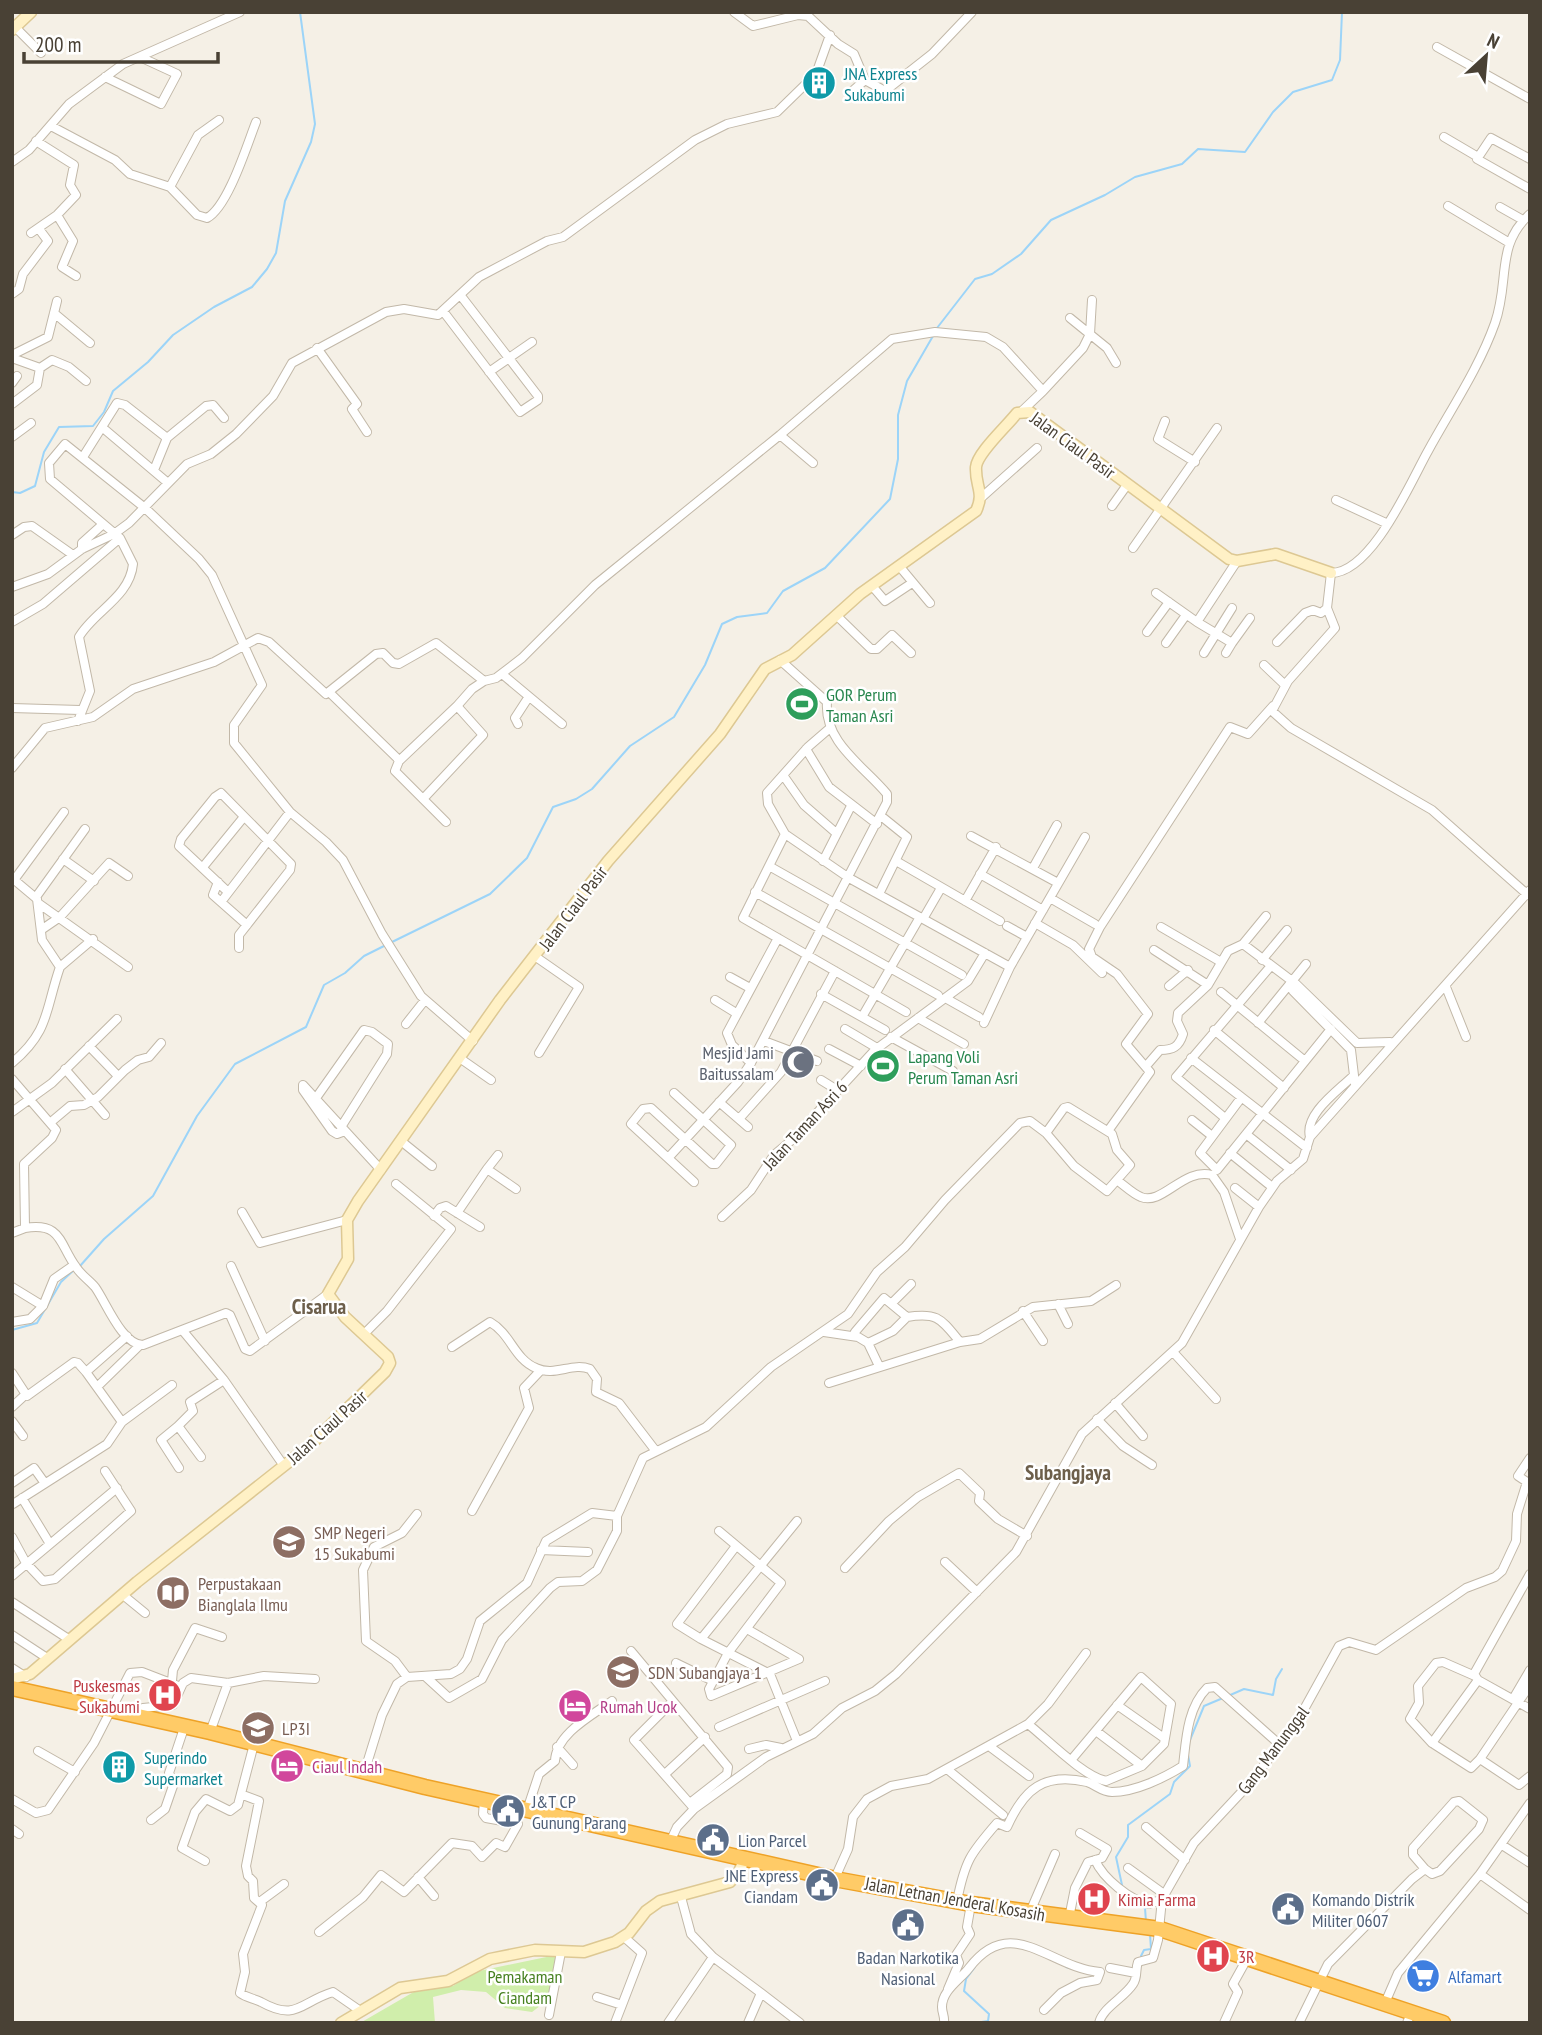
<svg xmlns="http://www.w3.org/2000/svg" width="1542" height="2035" font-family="'PT Sans Narrow',sans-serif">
<rect width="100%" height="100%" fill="#f5f0e6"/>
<path fill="#d0eeab" d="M798,689L816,706L805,718L787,701Z
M886,1053L898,1065L879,1081L868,1068Z
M556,1955L548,2000L532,2012L505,2008L486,1992L461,1990L433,1997L435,2023H360L424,1986H453L474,1972Z"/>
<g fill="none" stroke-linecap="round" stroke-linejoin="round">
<path stroke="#9cd4f8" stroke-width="2" d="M937,328L975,279L992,274L1021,254L1051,220L1105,195L1135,177L1182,164L1198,149L1245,152L1273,112L1293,92L1332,80L1340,60L1342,12
M12,492L20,493L35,486L44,452L59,427L93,426L104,412L113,391L148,362L173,335L214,307L252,287L267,269L276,253L285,201L311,142L315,124L300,12
M392,942L490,894L527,858L553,807L576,799L592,789L630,746L674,717L705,665L722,624L737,617L767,613L783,591L825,568L890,499L898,459V415L907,381L933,336
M80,1266L104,1239L153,1196L197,1116L235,1064L306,1027L324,985L345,973L364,956L384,946
M12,1330L37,1323L61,1282L75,1269
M1228,1696L1244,1689L1273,1695L1276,1679L1282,1669
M1190,1740L1204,1706L1223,1698
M1122,1885L1116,1857L1128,1837V1825L1170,1794L1174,1782L1190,1766L1188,1755
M1141,1906L1145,1908L1146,1922
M1141,1956L1144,1950L1151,1949L1150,1934
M1066,1967L1087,1973
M975,2023L988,2021L989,2014L964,1991L966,1979L975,1967"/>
<g stroke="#c2b8a8" stroke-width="10">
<path id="street" d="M734,12L753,26L798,15L808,16L838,44L854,54L865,80L885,91L932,54L972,12
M15,27L41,53
M1437,47L1530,99
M105,77L161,104L177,74L140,57
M849,94L865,80
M51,126L115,160L130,174L170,187L197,215L207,218C228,207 247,145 256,122
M1444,137L1478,157
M1530,159L1491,138L1477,159L1530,189
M12,162L29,150L69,104L123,64L240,12
M170,187L198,135L219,120
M1448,206L1508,242
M1500,207L1523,220
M57,215L73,241L62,267L76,276
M31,233L57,215L76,195L70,185L74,165L36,141
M12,294L19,289L23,274L48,241L39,229
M443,311L520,412L538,400V396L461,296
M54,313L90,343
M1070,318L1107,348L1116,363
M317,348L357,404L352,409L367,432
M12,355L48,337L57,301
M12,358L40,368L37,385L12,404
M40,368L52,360L69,367L86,381
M489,372L532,342
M12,383L17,376
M1043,391L1083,348L1090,334L1092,300
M1165,421L1158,439L1195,462
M103,428L168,483
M780,435L813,463
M12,437L31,423
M83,457L117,403L125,405L167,438
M154,470L167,438L206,406L213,405L224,418
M982,497L1037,448
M1336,500L1388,524
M1112,506L1127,485
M12,535L24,527L32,526L73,555
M1133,548L1217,428
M82,549V543L102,525
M900,567L930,603
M12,587L48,574L82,549L114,534L129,523L187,464L211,454L236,434L273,396L292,363L386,312L404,309L438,315L479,277L547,241L563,237L695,140L727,124L777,112L816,74L830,35
M873,587L885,601L912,583
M1156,593L1197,622L1237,561
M836,615L871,649H877L892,635L911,653
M12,622L43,604L120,538
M1197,622L1232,643L1250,618
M1147,632L1169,602
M1277,642L1305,613L1313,610L1321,613L1327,608
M1166,643L1186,615
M1204,653L1232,608
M1226,653L1232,643
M1264,665L1285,685
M502,674L562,724
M330,693L397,758L399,761L395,771L446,822
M12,708L80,710
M78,721L90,691L79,637C93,612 130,597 133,564L120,538L50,479L49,463L65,444L145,508L199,559L212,575L262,685L234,725V743L290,812L326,842L343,860L382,934L421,996L473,1041
M518,724L515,718L528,698
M830,728L808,747L767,793L768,804L785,834L743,918L906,1012
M806,749L829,787L877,824
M399,761L457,706
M12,768L45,728L93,717L133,689L214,662L258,638L269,642L326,694L376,654L383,653L393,663L399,664L436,643L484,681L496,678L522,658L595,585L780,435L892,339L935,332L986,337L1003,347L1043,391L1023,410
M783,775L804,805L835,832
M423,799L483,735L457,706L472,689L484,681
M785,834L849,878L1010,967
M971,836L1058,883
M63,859L94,881
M823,861L851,806
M896,861L1000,921
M769,866L962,975
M203,867L243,818
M1033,868L1057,825
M980,874L1043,910
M12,878L37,899L42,940L60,967C45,1010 50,1031 12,1063
M14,880L64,812
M218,882L213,895L247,925
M228,892L179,846L181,839L215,797L221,793L291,864L290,870L239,935V948
M755,892L938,995
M879,894L907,837L881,816
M1528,895L1432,810L1291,728L1272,711L1288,681L1335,628L1327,608L1331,573C1372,573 1411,481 1428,451C1451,409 1479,368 1495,323C1510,281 1495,245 1530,214
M36,897L85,829
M1050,898L1095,924
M965,901L996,847
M221,902L290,812
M38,903L128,967
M923,919L941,888
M1035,923L1073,945L1102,973
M1007,926L1027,937
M1161,927L1221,962
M41,930L60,917L109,863L128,876
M1243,944L1296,984L1357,1043L1390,1042
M1154,950L1208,985
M536,957L579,987L539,1053
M1262,960L1287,930
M60,967L93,939
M730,977L750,988
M1290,983L1293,991L1351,1050L1355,1084
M1169,986L1188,970
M1446,987L1466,1037
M1221,992L1305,1061
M821,994L885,1030
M947,999L979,1017
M715,1000L736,1013
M862,1017L920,917
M918,1018L964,1044
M984,1023L1010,967L1085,837
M1258,1023L1306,964
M406,1024L425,1000
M845,1029L877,1048
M1214,1030L1284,1088
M891,1037L953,1071
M764,1041L817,1061
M89,1046L118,1076
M829,1049L861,1066
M1191,1058L1307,1148
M461,1059L491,1080
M751,1063L732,1045L727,1033L778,938
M1147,1065L1160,1050C1173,1050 1179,1047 1183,1034L1177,1021L1178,1013L1208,985L1228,951L1243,944L1266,916
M65,1069L105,1115
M12,1079L56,1130L52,1138L24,1164L25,1228C62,1222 59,1244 76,1267C81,1275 89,1280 95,1287C106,1302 122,1345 143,1345L226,1313L230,1315L245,1349L250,1351L328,1294
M821,1080L837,1090
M674,1093L731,1145L716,1164H712L651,1108L643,1109L631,1124L694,1182
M316,1098L364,1030L372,1032L388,1044L387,1054L341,1127
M1241,1098L1200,1153L1217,1170L1331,1029
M719,1102L748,1127
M12,1112L52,1083L117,1019
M1225,1118L1176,1077L1270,967
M739,1119L781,1072L835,971
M1192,1120L1212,1136
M51,1122L70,1106L84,1105L98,1097L125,1070L138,1060L149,1057L161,1043
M345,1131L337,1134L332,1131L303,1090V1085L381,1170
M1108,1131L1150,1072L1126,1044L1148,1014L1117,974L1092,957L1089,949L1100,927L1230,727L1248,734L1273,706
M1246,1134L1291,1170
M1310,1137C1304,1114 1338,1091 1353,1076
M401,1141L432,1166
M1230,1153L1272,1187
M669,1157L738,1082L751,1063L887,802V794C864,766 824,743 827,702L780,660
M487,1169L498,1155
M1118,1181C1125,1186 1133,1194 1141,1197C1162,1206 1184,1167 1212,1175L1224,1192L1240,1239
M1235,1188L1259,1207
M242,1212L260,1243L347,1220
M457,1213L487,1169L516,1189
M434,1216L440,1208L446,1206L480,1227
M722,1217L751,1190L774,1155L793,1139L875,1050L968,981L985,953
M12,1233L25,1228
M231,1266L265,1341
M12,1287L43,1306L54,1279L74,1265
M892,1303L911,1284
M1058,1304L1068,1324
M1023,1311L1043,1341
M12,1322L30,1319L43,1306
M183,1331L224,1380L284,1466
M824,1332L858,1337L868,1343L893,1331L907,1317C938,1312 941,1319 960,1342
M855,1332L884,1298L907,1317
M364,1334L387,1311L451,1229L396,1184
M868,1343L879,1366
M452,1347L490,1322C511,1334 514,1359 536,1368C555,1377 572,1362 590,1369L597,1379L596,1392L619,1403L655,1450
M1174,1353L1216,1399
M12,1373L27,1396L74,1362L78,1363L86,1372
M829,1383L960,1342L980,1339L1033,1307L1091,1301L1116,1285
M98,1386L140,1345
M1115,1403L1143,1436
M12,1407L25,1395
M1097,1419L1123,1446L1152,1465
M12,1421L23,1436
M122,1422L172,1385
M178,1426L161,1440L179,1468
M201,1457L178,1426L193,1411L190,1402L224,1380
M12,1483L34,1468L44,1482
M22,1498L50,1544
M13,1504L107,1444L122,1422L86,1372L127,1336
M472,1511L529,1408L524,1388L541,1370
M719,1531L781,1583L728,1653L709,1689L711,1696L799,1659L747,1629
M12,1537L26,1563L43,1581L55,1579L131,1511L105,1471
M736,1546L677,1624L701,1639L770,1674
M541,1550L588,1552
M945,1562L977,1592
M845,1568L889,1521L918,1497L959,1473L980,1493L979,1501L998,1519L1027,1536
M1530,1574L1474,1674L1478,1680L1530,1709
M12,1576L117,1488
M123,1595L145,1613
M12,1602L70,1640
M12,1635L47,1658
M701,1639L797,1521
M631,1651L728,1767L727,1774L690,1803
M676,1663L713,1681
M12,1668L26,1677
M770,1674L797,1741
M1475,1676L1443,1662L1436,1663L1418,1686L1419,1703L1410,1719L1432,1743L1471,1768L1480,1759L1530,1685
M407,1677L395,1661L366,1641L363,1570L374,1547L402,1533L417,1514
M426,1677L449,1698L482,1679L502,1640L550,1588L558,1582L582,1581L597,1570L617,1531V1516L643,1458L706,1427L771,1367L848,1314L877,1272L905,1247L945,1200L1020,1123L1030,1121L1046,1133L1064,1108L1068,1107L1112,1134L1117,1150L1130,1165L1107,1191L1074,1166L1046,1133
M172,1681L173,1670L195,1628L222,1637
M1513,1699L1530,1670
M672,1702L634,1740L692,1806
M1117,1705L1164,1738
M134,1716L143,1708L173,1705L183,1683L191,1678L228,1683L264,1676L315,1679
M1028,1724C1048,1740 1083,1776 1106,1781L1142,1766L1164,1744L1171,1704L1141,1677L1072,1759
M719,1727L825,1681
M1096,1731L1142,1766
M210,1732L228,1683
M1432,1743L1478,1680
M989,1746L1029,1776
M557,1747L573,1765
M749,1749L766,1745L781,1748
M38,1751L75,1772
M1480,1759L1519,1785L1530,1776
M947,1769L1003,1815
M365,1770L382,1715L397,1684L407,1677L451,1674L460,1669L467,1659L480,1621L527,1583L546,1541L592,1513L617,1516
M665,1774L705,1737
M243,1795L259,1801L246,1866L248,1876L253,1881L254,1898L262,1905L243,1954L245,1972L240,1993C247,1998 253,1998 261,2002C297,2022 300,2002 333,1992L359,2010
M12,1799L36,1813L48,1810L94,1743L130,1673L142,1672L181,1687
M527,1810L539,1774L555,1761C556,1734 591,1716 612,1701
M151,1820L165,1809L174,1783L169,1773L184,1728
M1146,1827L1185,1860
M12,1829L19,1834
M670,1842L677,1827L694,1809L766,1757L813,1734L842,1708L875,1691L896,1674L1016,1552L1082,1434L1182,1343L1259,1207L1277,1181L1303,1159L1310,1137L1530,890
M1502,1845L1530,1863
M1095,1860C1103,1878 1130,1901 1150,1904L1162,1899
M205,1861L182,1848L195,1812L206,1799L230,1811L238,1805L254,1744
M1128,1868L1164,1894
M1480,1874L1530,1910
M418,1877L434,1896
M835,1878L848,1849L853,1817L867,1799L891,1786L928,1779L1028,1724L1048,1704L1086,1653
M681,1897L691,1934L713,1957L761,1993L748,2023
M261,1901L284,1884
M957,1901C965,1861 970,1854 997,1823L1007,1827C1024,1789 1044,1772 1087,1782C1096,1785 1102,1792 1112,1792C1135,1792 1164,1778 1183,1766C1186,1741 1187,1708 1207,1688L1215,1687L1279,1744
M1030,1912L1055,1854
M1069,1918L1075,1888L1088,1862L1102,1858L1107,1849L1080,1833
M319,1932L363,1897L381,1875L404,1892L452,1843L472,1846L482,1857L496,1843L505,1847L518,1824L486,1818L483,1814L484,1800
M1110,1968L1136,1973
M948,1989L959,1963L956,1955L970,1934L967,1927L971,1904
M761,1993L800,2023
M597,1997L622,2005L642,1953L624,1937
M1385,2003L1398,1973L1480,1874L1530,1803
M549,2015L561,1952
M615,2023L622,2005
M668,2023L713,1957
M944,2023C945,2017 942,2013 942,2007C942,1990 960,1980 969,1968C1012,1912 1049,1968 1100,1972L1097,1980L1080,1983L1061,1993L1044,2010
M1099,2023C1103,2007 1124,1998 1133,1984C1138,1977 1135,1970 1138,1962L1153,1958L1158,1940L1162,1899L1194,1843L1251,1782L1297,1722L1339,1646L1349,1642L1376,1650L1466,1588L1495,1577L1502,1571L1516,1541L1517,1514L1527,1482L1518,1476L1530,1458
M1224,2023L1238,1992L1233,1984L1248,1957
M1299,2023L1328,1964L1412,1879L1425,1869L1432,1874L1440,1871L1479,1829L1483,1820L1459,1801L1454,1802L1413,1848V1855L1425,1869
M1407,2023L1411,2013"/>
</g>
<g stroke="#ddc893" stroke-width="13">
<path id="secondary" d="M12,30L31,12
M12,1679L30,1674L137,1582L309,1446L385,1372L390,1363L388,1357L345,1317L328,1294L348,1259L347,1220L358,1201L500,1000L608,861L720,734L765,669L792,655L860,594L976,511C985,492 975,487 976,467C977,453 1007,426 1017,413L1030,412L1229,559L1237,561L1276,554L1331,573
M341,2023L400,1988L448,1981L490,1959L535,1950L584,1952L615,1942L629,1933L646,1911L660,1901L730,1882L739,1872L745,1857"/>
</g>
<g stroke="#eea227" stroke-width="17">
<path id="highway" d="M12,1688L210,1732L425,1787L840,1880L971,1904L1160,1929L1443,2023"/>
</g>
<use href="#street" stroke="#fff" stroke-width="8"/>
<use href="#secondary" stroke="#fff1c6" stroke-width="10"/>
<use href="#highway" stroke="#ffcb67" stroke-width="14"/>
</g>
<defs>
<g id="building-disc" transform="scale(1.75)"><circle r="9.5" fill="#0f9aa8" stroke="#fff"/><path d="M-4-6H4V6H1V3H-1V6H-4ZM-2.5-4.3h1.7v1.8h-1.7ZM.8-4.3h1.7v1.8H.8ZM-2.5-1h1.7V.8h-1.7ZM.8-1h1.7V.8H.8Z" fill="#fff"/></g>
<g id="stadium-disc" transform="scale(1.75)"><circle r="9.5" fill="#2e9e5b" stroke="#fff"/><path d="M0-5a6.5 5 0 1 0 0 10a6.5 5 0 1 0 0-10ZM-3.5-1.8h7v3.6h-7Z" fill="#fff"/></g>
<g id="mosque-disc" transform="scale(1.75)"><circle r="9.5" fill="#6b7280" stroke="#fff"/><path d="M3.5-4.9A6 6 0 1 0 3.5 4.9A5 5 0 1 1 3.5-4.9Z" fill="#fff"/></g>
<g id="school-disc" transform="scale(1.75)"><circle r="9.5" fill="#8d6e63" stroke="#fff"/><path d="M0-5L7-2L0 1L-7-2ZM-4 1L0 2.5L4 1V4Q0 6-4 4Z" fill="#fff"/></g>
<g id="library-disc" transform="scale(1.75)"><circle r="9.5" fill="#8d6e63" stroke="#fff"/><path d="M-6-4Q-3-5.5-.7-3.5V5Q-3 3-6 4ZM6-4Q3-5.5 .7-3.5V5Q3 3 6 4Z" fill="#fff"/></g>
<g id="hospital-disc" transform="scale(1.75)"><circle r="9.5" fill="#e0444e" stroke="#fff"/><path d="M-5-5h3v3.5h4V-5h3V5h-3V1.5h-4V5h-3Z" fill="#fff"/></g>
<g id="hotel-disc" transform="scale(1.75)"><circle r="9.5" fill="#d1479c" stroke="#fff"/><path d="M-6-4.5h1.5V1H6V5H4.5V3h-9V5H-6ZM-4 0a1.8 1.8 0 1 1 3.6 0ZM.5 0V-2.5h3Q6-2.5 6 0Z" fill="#fff"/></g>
<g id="university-disc" transform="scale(1.75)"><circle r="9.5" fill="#8d6e63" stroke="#fff"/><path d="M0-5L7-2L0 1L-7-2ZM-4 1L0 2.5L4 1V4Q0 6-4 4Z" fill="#fff"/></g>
<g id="civic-disc" transform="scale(1.75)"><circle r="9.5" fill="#5c6f8a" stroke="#fff"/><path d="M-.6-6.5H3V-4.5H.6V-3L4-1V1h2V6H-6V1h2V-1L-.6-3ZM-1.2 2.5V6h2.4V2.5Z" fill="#fff"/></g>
<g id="supermarket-disc" transform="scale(1.75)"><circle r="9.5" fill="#3f7fe0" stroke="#fff"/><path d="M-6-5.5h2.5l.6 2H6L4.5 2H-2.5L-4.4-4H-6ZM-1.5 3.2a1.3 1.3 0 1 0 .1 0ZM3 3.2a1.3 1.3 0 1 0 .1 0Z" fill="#fff"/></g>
</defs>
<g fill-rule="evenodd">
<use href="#building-disc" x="819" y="83"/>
<use href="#stadium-disc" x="802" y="704"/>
<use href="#mosque-disc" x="798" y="1062"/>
<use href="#stadium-disc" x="883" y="1066"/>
<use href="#school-disc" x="289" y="1542"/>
<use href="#library-disc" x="173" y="1593"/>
<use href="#school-disc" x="623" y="1672"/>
<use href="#hospital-disc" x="165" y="1695"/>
<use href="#hotel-disc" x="575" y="1706"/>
<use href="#university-disc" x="258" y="1728"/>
<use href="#hotel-disc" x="287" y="1766"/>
<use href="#building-disc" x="119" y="1767"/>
<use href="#civic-disc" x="508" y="1811"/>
<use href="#civic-disc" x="713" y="1840"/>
<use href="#civic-disc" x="822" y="1885"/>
<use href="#hospital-disc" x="1094" y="1899"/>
<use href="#civic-disc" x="1288" y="1909"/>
<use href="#civic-disc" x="908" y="1925"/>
<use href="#hospital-disc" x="1213" y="1956"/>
<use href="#supermarket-disc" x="1423" y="1976"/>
</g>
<g text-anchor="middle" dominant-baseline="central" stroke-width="5" stroke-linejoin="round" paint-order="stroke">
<g font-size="18" fill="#0d838f" stroke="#fff" text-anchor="start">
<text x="844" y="73">JNA Express<tspan x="844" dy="21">Sukabumi</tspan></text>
<text x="144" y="1757">Superindo<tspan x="144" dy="21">Supermarket</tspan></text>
</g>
<g font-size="18" fill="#494135" stroke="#fff">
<text transform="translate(1073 445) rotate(36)">Jalan Ciaul Pasir</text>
<text transform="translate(573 908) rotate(-53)">Jalan Ciaul Pasir</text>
<text transform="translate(805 1125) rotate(-47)">Jalan Taman Asri 6</text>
<text transform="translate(327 1427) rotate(-42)">Jalan Ciaul Pasir</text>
<text transform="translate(1273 1750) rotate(-53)">Gang Manunggal</text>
<text transform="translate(955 1899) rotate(10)">Jalan Letnan Jenderal Kosasih</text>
</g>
<g font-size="18" fill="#27864d" stroke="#fff" text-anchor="start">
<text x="826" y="694">GOR Perum<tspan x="826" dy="21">Taman Asri</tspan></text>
<text x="908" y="1056">Lapang Voli<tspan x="908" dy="21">Perum Taman Asri</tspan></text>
</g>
<g font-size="18" fill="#5b616d" stroke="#fff" text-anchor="end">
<text x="774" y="1052">Mesjid Jami<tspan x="774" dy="21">Baitussalam</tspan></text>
</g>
<g font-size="18" fill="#785e54" stroke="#fff" text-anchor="start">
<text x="314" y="1532">SMP Negeri<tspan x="314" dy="21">15 Sukabumi</tspan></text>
<text x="198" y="1583">Perpustakaan<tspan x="198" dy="21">Bianglala Ilmu</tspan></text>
<text x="648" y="1672">SDN Subangjaya 1</text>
<text x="282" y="1728">LP3I</text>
</g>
<g font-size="18" fill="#be3a42" stroke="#fff" text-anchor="start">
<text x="140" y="1685" text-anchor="end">Puskesmas<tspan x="140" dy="21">Sukabumi</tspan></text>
<text x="1118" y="1899">Kimia Farma</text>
<text x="1238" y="1956">3R</text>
</g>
<g font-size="18" fill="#b23c85" stroke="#fff" text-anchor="start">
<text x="600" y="1706">Rumah Ucok</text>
<text x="312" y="1766">Ciaul Indah</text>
</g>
<g font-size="18" fill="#4e5e75" stroke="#fff" text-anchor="start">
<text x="532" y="1801">J&amp;T CP<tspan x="532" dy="21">Gunung Parang</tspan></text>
<text x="738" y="1840">Lion Parcel</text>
<text x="798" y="1875" text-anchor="end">JNE Express<tspan x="798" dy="21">Ciandam</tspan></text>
<text x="1312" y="1899">Komando Distrik<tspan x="1312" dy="21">Militer 0607</tspan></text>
<text x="908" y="1957" text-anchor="middle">Badan Narkotika<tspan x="908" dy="21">Nasional</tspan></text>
</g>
<g font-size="18" fill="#478121" stroke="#fff">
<text x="525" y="1976">Pemakaman<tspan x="525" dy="21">Ciandam</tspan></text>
</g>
<g font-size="18" fill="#366cbe" stroke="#fff" text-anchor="start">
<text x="1448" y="1976">Alfamart</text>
</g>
<g font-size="21" font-weight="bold" fill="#6d5f4b" stroke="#fff">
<text x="319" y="1306">Cisarua</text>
<text x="1068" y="1472">Subangjaya</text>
</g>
</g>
<rect width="1542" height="2035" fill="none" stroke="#494135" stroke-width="28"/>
<g transform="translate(1486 56) rotate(26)" stroke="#ffffff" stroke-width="5" paint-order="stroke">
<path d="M0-5L12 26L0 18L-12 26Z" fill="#494135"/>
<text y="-10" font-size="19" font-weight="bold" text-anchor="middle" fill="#494135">N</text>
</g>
<path d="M24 52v10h194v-10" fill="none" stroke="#494135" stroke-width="3.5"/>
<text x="35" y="52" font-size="21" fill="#494135" stroke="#ffffff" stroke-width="5" paint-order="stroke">200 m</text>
</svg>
